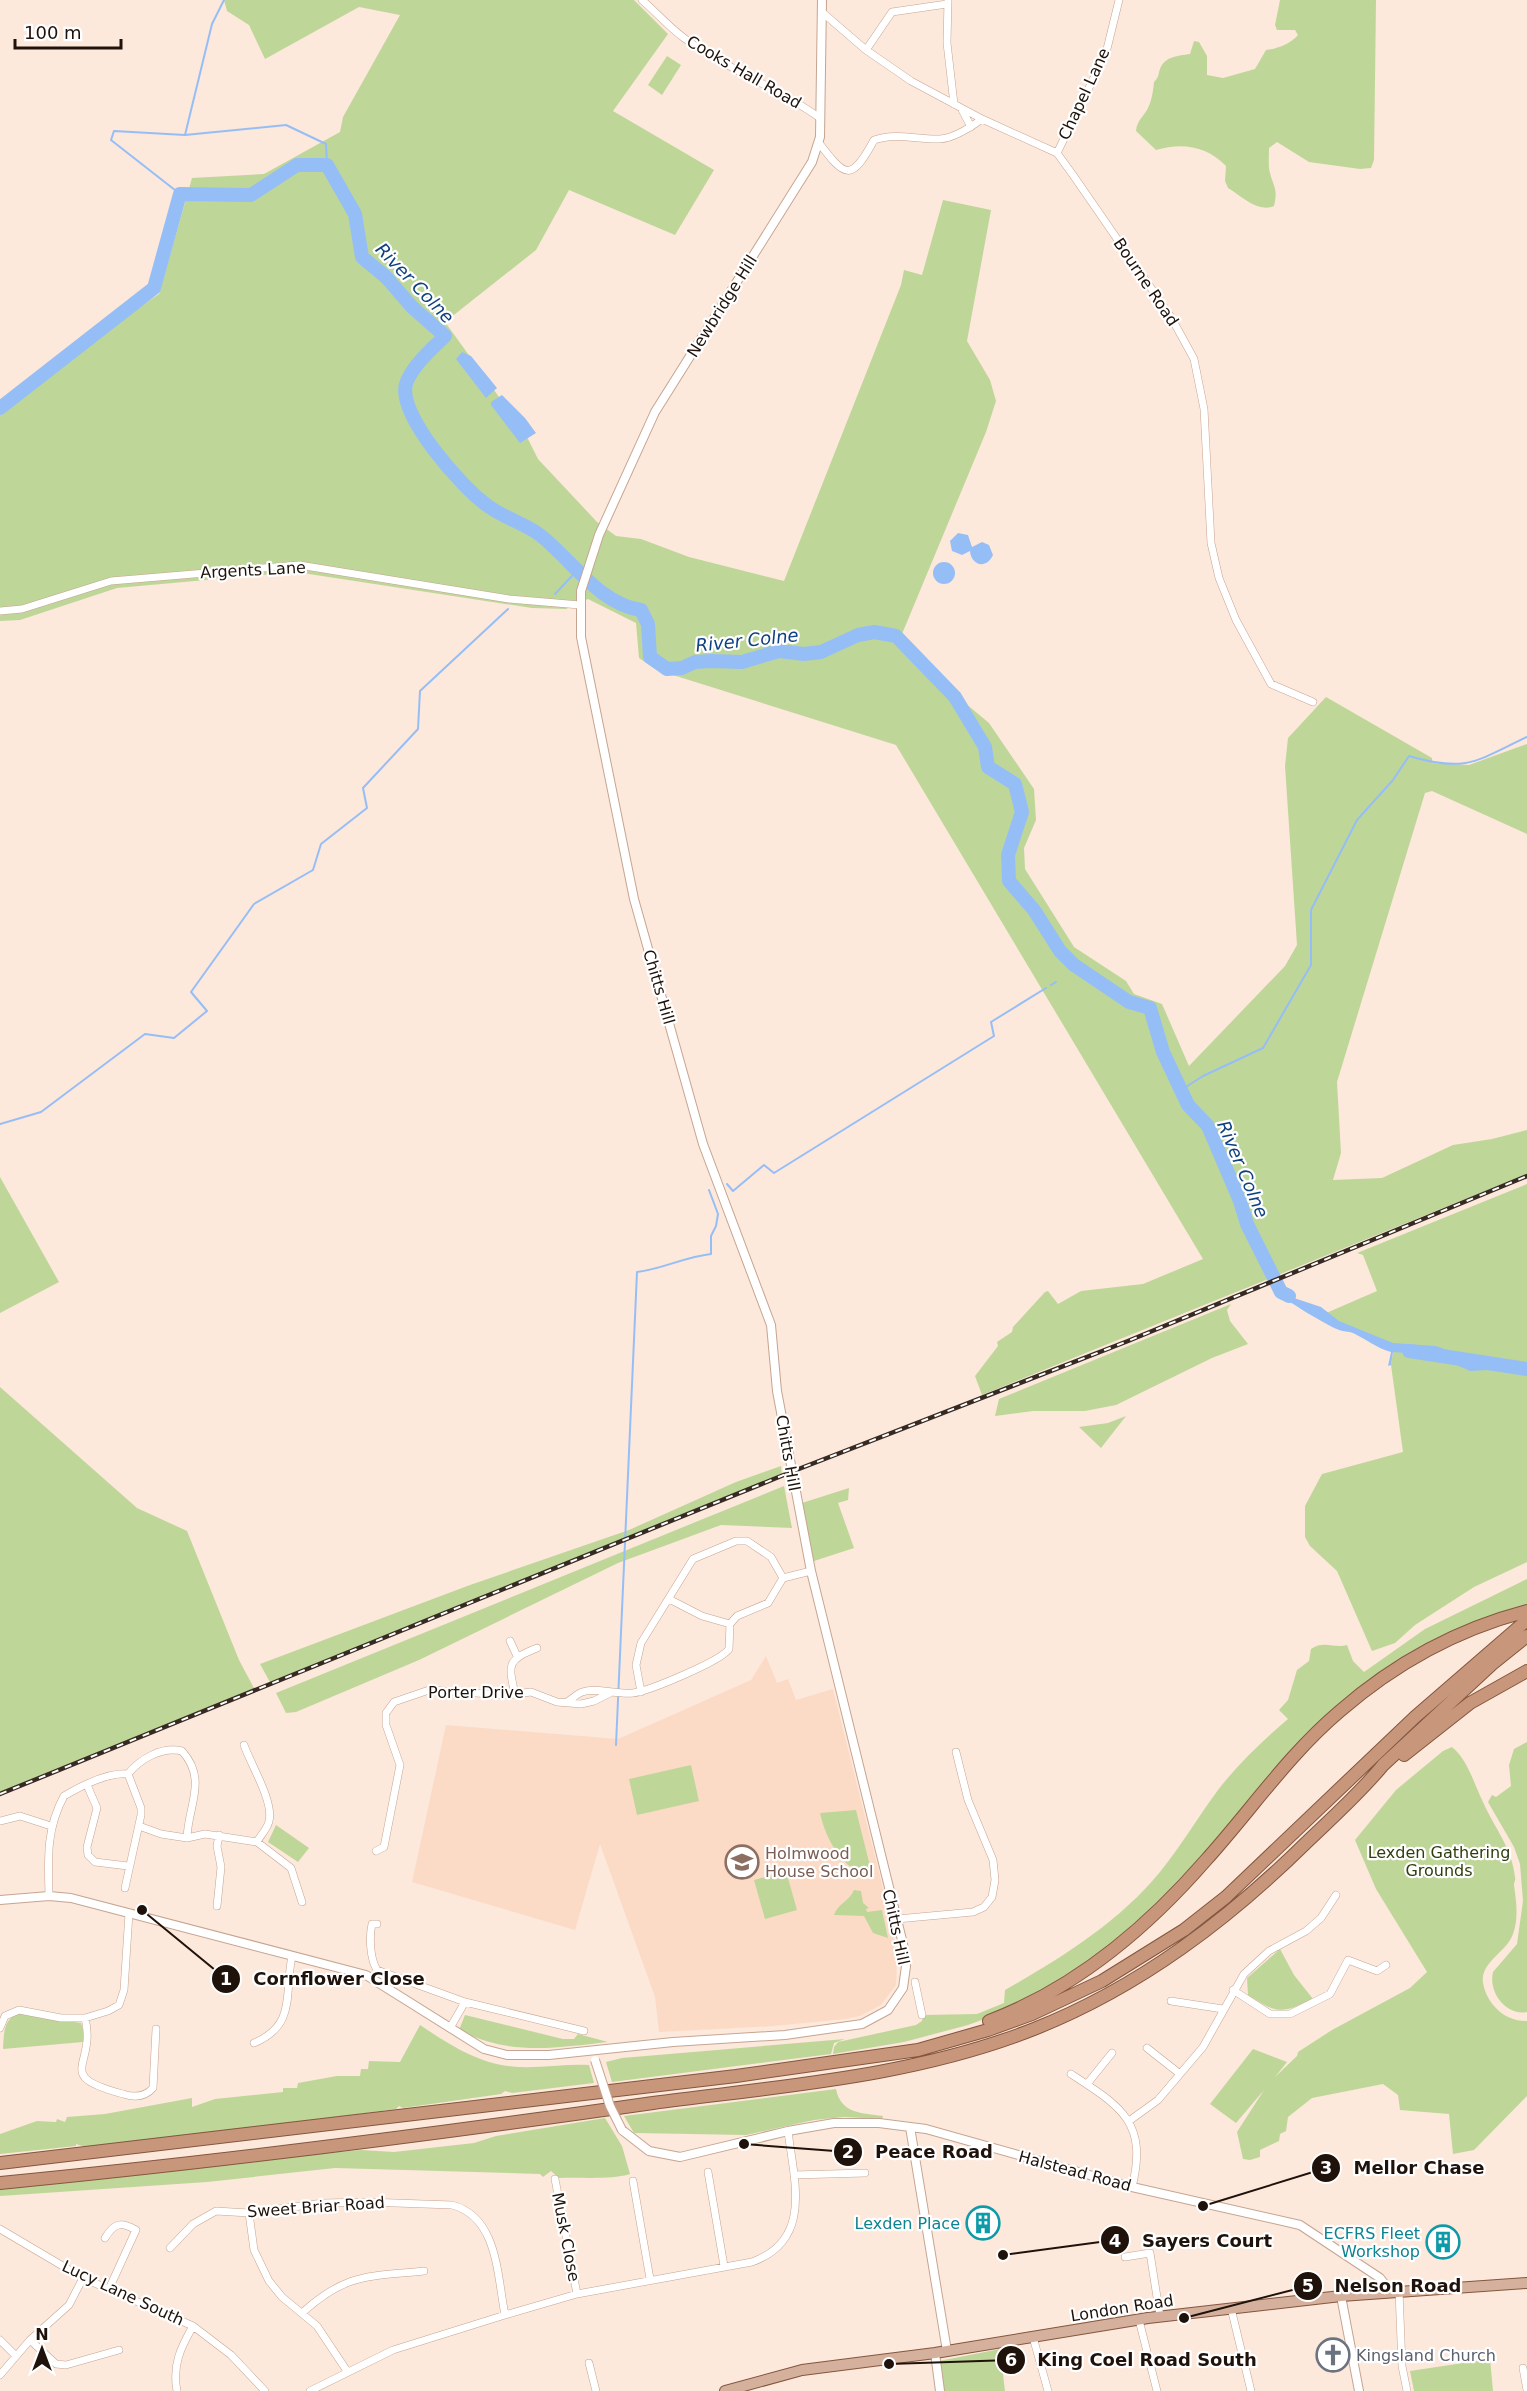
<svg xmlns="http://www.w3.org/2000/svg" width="1527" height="2391" font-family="'DejaVu Sans',sans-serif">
<rect width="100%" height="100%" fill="#fde8dc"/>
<path fill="#fbdbc6" d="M766,1656L777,1683L788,1679L796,1700L833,1689L891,1920L897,1960L896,1985L881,2005L860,2016L845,2019L774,2026L659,2032L655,1997L600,1844L575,1930L412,1882L446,1725L618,1739L751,1680Z"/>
<path fill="#bfd699" d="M224,0H634L668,34L613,111L714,170L675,235L569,190L536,250L445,322L525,433L538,459L597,522L616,536L641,539L689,557L784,581L901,285L904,270L922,275L943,200L991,210L967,341L990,380L996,401L986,432L902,634L965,703L989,723L1034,789L1036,820L1024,848L1025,869L1074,947L1126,981L1134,994L1162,1004L1189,1066L1285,966L1297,945L1285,766L1288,738L1326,697L1432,758V763L1469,765L1527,744V834L1432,791L1425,793L1337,1082L1341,1153L1333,1180L1382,1178L1453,1145L1492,1139L1527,1130V1174L982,1395L975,1376L998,1346L997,1342L1012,1332L1013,1327L1045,1292L1048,1291L1058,1304L1081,1291L1143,1284L1203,1259L896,745L657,670L639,658L636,623L588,599L566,609L532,608L296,572L117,588L20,620L0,621V401L159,294L192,178L264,174L340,132L343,117L400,15L359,7L265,59L249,25L227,11Z
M1280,0H1376L1374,160L1371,168L1360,169L1309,162L1277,142L1269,148C1269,156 1268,166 1270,173C1274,188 1278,189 1274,206C1257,213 1242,196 1228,188L1225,181L1226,166C1207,146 1182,142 1156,150L1136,131C1137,121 1142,118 1147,110C1152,101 1153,91 1154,82C1159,77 1158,75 1160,69C1165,56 1178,56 1190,54L1194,41L1199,42L1207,56V75L1223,78L1255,69L1266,50C1276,49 1291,44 1298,35L1295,30H1277L1275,25Z
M667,56L681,65L662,95L648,85Z
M0,1177L59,1282L0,1313Z
M1527,1184V1562L1474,1587L1415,1625L1395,1643L1372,1651L1337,1571L1310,1546L1305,1537V1506L1322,1474L1403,1452L1391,1365L1393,1352L1324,1314L1377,1291L1363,1255L1357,1253Z
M1231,1304L1227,1310L1230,1321L1248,1344L1212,1358L1116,1405L1085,1411H1033L995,1416L999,1399Z
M0,1387L137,1508L187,1531L239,1660L255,1690L0,1793Z
M1126,1416L1101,1448L1079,1427L1108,1423Z
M781,1466L782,1476L271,1684L260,1664L470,1585L629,1530L736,1482Z
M784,1486L792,1528L721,1525L618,1563L419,1660L296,1712L286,1713L276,1693Z
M849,1488L848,1500L838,1503L854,1548L811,1562L802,1503Z
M1527,1579V1609L1509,1614L1370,1684L1160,1908L1078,1973L998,2014L968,2025L904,2042L833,2054L834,2047L838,2042L916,2025L922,2021L923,2015L977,2014L1004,2003L1005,1990C1061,1958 1118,1923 1160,1872C1181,1846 1198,1817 1218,1790C1238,1764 1263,1740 1288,1719L1279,1710L1288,1700L1297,1670L1309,1661L1311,1649C1324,1640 1335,1649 1347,1645L1353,1661L1364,1672L1425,1629Z
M1527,1742V2012C1506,2016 1488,1992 1493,1972L1517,1944L1523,1901L1520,1864L1514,1847L1488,1802L1492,1795L1496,1797L1511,1786L1509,1765L1514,1749Z
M1452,1747C1468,1760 1474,1784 1483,1802C1494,1827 1512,1848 1515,1877C1516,1880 1514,1882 1514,1885C1516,1900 1519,1918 1513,1934C1507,1952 1480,1962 1483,1983C1487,2005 1506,2022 1527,2021V2096L1474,2150L1453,2154L1449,2114L1400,2110L1398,2095L1383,2084L1312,2098L1288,2117L1286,2131L1280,2134L1279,2141L1260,2150V2157L1250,2160L1243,2159L1237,2132L1264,2090L1236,2123L1210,2104L1253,2049L1287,2062L1275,2077L1297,2056L1298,2052L1332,2030L1410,1988L1427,1972L1376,1889L1355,1840L1396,1790L1443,1751Z
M691,1765L699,1801L637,1815L629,1779Z
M856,1810L872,1874C843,1874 825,1837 820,1813Z
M276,1825L309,1848L298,1862L268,1842Z
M786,1871L797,1910L765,1919L754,1880Z
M854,1890L861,1891L863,1903L869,1908L866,1909L867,1912L882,1910L888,1938L873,1933L864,1916L834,1915C838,1903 849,1902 854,1890Z
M1280,1949L1294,1975L1313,1999C1282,2014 1277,2014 1248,1995L1247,1978Z
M19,2013L81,2023L84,2033L83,2042L3,2049C4,2034 3,2019 19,2013Z
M465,2015L563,2039H574L578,2034L608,2042C554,2048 510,2056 459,2030Z
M420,2025C450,2045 480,2065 518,2067C542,2068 565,2064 589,2065L594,2083L512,2093L505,2091L501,2094L403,2108L399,2106L396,2109L359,2114L85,2147L76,2144V2146L0,2154V2134L37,2121L56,2122L57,2119L65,2122L67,2117L105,2114L192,2098V2107L215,2099L283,2092V2088H297L298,2083L337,2076H360L361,2069H368L369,2061L400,2062Z
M845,2039L834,2043L831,2054L612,2082L606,2062L622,2058Z
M836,2089C841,2114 862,2113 883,2116L882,2119L844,2117L814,2120L746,2135L634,2133L624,2116Z
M605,2118L622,2146L630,2174C610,2180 582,2177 559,2178L551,2171L543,2177L540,2174L335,2168L207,2182L0,2196V2190L18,2187L256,2159L361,2150L394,2152L474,2143L496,2136Z
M1000,2349L1005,2391H942L939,2361Z
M1490,2359L1493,2391H1414L1410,2371Z"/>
<path fill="#96bef6" d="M462,352L471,356L497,388L486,398L456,359Z
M502,395L525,418L536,433L520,443L491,405V402Z
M958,533L968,535L972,547L982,542L989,545L993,555C986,570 971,565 970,551L962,555L952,551L950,541Z
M933 573a11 11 0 1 1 22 0a11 11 0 1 1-22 0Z
M1279,1284L1294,1298L1321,1307L1339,1321L1393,1343L1436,1346L1456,1353L1463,1360L1472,1363L1505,1360L1527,1366V1376L1507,1369L1470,1371L1434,1355L1393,1352L1391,1365L1388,1366L1391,1352C1376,1348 1366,1339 1353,1333C1348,1331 1344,1332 1339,1330C1326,1325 1279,1297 1272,1287Z"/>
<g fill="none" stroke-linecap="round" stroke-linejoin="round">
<path stroke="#96bef6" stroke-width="2" d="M185,135L212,24L224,0
M180,194L111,140L114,131L185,135L286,125L326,144L327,165
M555,594L572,576L574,568
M1051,985L1056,982
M1181,1090L1203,1076L1263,1048L1311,965V910L1357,820L1393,780L1409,756C1467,773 1476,761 1527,737
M0,1124L41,1112L145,1034L174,1038L207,1011L191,992L254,904L313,870L321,844L367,808L363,788L418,729L420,691L508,609
M727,1184L733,1191L764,1165L774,1173L994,1036L991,1022L1046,988
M616,1745L637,1272C663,1269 684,1257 711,1254V1236L716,1226L718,1214L709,1190"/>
<path stroke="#96bef6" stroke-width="14" d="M0,408L154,288L180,194L251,195L297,165H327L355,214L362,257L386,277L412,307L445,336C432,349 415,363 407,381C393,411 464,490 488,506C504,518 524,523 540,535C572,560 599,604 641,610L648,624L650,657L667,669L682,668L695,662L711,661L742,662L779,651L804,654L821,652L858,635L874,632L896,636L955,697L985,747L988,767L1015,784L1022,812L1008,855L1009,881L1034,910L1060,951L1074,965L1129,1002L1150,1008L1163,1052L1188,1105L1208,1126L1240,1201L1247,1224L1281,1292L1289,1296
M1409,1351L1527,1369"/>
<g stroke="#c5a591" stroke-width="8">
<path id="minor" d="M642,0C656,12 669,27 684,38C726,69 777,87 820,118
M948,0L947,43L954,104
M823,13L866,50L911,81L982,119L1057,153L1073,175L1171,317L1194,359L1204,409L1211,543L1219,578L1236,620L1271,684L1313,702
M866,50L892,12L947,4
M961,108L971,127
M819,143C845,177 851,183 874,140C897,132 917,140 940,139C954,138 971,127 982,119
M1057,153L1106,53L1119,0
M0,611L22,609L111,581L299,565L509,599L580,605
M669,1599L702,1616L730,1624
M510,1641L517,1656
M641,1692L636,1665L641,1643L693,1559L736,1541H747L771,1557L783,1578
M515,1694C508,1664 507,1660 537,1648
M567,1702C572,1699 577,1694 582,1692C598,1687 616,1695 633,1693C649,1691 721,1661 729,1649L730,1624L737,1616L768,1603L783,1578L811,1571
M244,1745C251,1765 274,1802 269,1821C268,1828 260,1836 257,1842
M128,1774C140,1759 162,1746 182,1751C208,1780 188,1805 187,1838
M87,1785L97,1808L87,1847L88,1855L95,1862L128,1866
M0,1821L20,1816L51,1826
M139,1826L161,1834L187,1838L205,1834L257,1842L291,1868L302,1902
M376,1851L384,1847L400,1765L386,1725V1713L394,1702L429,1690L507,1695L531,1692L557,1702L581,1704L594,1701L610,1693
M49,1896C48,1859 46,1829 64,1796C81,1786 108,1772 128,1774L141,1808V1815L125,1888
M217,1906L221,1867L217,1846L219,1835
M897,1919L973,1912L984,1907L992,1897L995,1880L993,1860L968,1800L956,1752
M377,1924H372C369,1937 370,1959 377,1970L465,2002L584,2031
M915,1982L922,2015
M1233,1990L1270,2014H1290L1330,1994L1348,1960L1377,1971L1386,1965
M1171,2001L1223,2009
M85,2018C97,2067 52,2075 123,2094C135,2098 145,2097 153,2088L156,2029
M0,2028L5,2016L19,2010L61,2018H85L108,2011L119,2005L124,1990L129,1913
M450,2028L465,2002
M254,2043C297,2025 284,1994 292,1956
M1147,2048L1180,2074
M1071,2074C1122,2107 1148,2123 1132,2187
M1087,2084L1112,2053
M1129,2121L1158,2100L1203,2047L1244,1974L1269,1951L1306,1931L1321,1918L1336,1895
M708,2172L724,2266
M794,2175L865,2173
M555,2179L577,2294
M633,2181L650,2279
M249,2213L254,2250L269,2281L282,2297L317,2326L347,2371
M0,2229L83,2278L193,2326L231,2355L265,2391
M105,2238C114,2223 121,2221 136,2230L109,2289
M170,2248L193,2224L216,2211L249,2213L323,2203L367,2202L452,2205C498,2217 497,2275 505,2315
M1125,2257L1150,2253L1160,2316
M1399,2291L1402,2366L1407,2391
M1231,2308L1251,2391
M302,2313C346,2273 367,2277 424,2271
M1139,2320L1157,2391
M1033,2337L1048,2391
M0,2340L16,2356
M30,2340L56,2364L66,2365L119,2350
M589,2363L596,2391
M1523,2368L1527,2390
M0,2375L30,2340L69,2305L83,2278
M177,2391C172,2365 181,2347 193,2326
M310,2391L393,2350L505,2315L577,2294L752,2262C813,2240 794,2181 788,2131"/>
</g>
<g stroke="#c5a591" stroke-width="10">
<path id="tertiary" d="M0,1900L49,1896L71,1898L366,1975L484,2049L507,2055H549L673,2042L785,2035L862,2024L888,2010L903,1988L906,1966L903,1944L811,1571L777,1391L771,1325L703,1144L634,899L581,637V591L599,535L655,412L812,162L820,137L822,0
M910,2127L947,2351
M622,2130L649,2151L680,2157L788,2131L834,2123H879L926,2129L1132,2187L1300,2225L1380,2278L1390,2291
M1341,2296L1359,2391
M935,2353L940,2391"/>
</g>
<g stroke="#83563e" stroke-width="12">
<path id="primary" d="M725,2391L802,2370L935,2353L1148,2318L1341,2296L1527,2283"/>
</g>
<g stroke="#83563e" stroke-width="14">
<path id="trunk" d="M1404,1755L1470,1703L1527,1671
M989,2021C1074,1989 1147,1928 1206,1860C1251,1810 1289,1754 1340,1711C1394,1664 1458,1629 1527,1611
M0,2163L736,2076L918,2050L988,2030L1032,2014L1102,1981L1184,1930L1226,1897L1415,1717L1527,1620
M0,2183C218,2162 436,2134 653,2103C781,2086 913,2077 1034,2029C1140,1987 1229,1919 1309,1840C1334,1816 1361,1792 1383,1765L1492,1664L1527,1636"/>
</g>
<use href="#minor" stroke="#fff" stroke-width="7"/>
<use href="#tertiary" stroke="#fff" stroke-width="8"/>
<use href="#primary" stroke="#d5b09c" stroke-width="10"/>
<use href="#trunk" stroke="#c7967b" stroke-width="12"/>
<g stroke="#372a22" stroke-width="4.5">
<path id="rail" d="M0,1794L791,1472L1128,1341L1527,1176"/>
</g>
<use href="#rail" stroke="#fff" stroke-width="2" stroke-dasharray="7" stroke-linecap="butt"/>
<g stroke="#c5a591" stroke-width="10" stroke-linecap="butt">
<path id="tertiary-bridge" d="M595,2060L610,2106L622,2130"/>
</g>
<use href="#tertiary-bridge" stroke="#fff" stroke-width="8"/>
</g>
<defs>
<g id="school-ring" transform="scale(1.725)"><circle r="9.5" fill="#fff" stroke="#8d6e63" stroke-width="1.5"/><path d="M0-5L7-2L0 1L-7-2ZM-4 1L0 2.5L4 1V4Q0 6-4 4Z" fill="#8d6e63"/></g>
<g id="building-ring" transform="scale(1.725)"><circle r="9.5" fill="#fff" stroke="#0f9aa8" stroke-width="1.5"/><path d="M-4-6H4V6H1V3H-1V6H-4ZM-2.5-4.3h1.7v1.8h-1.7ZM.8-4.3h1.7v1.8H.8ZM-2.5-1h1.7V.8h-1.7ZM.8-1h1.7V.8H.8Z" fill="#0f9aa8"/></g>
<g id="church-ring" transform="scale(1.725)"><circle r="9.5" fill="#fff" stroke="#6b7280" stroke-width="1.5"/><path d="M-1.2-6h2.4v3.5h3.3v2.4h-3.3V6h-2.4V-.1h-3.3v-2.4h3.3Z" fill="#6b7280"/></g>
</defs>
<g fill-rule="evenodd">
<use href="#school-ring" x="742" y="1862"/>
<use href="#building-ring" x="983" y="2223"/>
<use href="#building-ring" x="1443" y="2242"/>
<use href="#church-ring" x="1333" y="2355"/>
</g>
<g text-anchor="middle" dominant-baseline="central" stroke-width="4.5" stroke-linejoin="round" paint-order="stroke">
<g font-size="16" fill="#1e120b" stroke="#fff">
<text transform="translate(744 72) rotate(30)">Cooks Hall Road</text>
<text transform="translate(1084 94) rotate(-65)">Chapel Lane</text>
<text transform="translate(1146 282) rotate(56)">Bourne Road</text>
<text transform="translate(722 306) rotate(-58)">Newbridge Hill</text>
<text transform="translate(253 570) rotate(-3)">Argents Lane</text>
<text transform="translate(659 987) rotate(74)">Chitts Hill</text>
<text transform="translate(788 1453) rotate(80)">Chitts Hill</text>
<text x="476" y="1692">Porter Drive</text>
<text transform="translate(896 1927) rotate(78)">Chitts Hill</text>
<text transform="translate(1075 2171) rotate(15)">Halstead Road</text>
<text transform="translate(316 2207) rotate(-4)">Sweet Briar Road</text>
<text transform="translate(566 2237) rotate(79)">Musk Close</text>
<text transform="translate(123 2293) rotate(25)">Lucy Lane South</text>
<text transform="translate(1122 2308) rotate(-9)">London Road</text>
</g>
<g font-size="16" fill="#2f3e0e" stroke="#fff">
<text x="1439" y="1852">Lexden Gathering<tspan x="1439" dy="18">Grounds</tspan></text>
</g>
<g font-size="16" fill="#785e54" stroke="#fff" text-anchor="start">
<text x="765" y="1853">Holmwood<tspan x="765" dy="18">House School</tspan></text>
</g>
<g font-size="16" fill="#0d838f" stroke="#fff" text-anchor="end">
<text x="960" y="2223">Lexden Place</text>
<text x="1420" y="2233">ECFRS Fleet<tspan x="1420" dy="18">Workshop</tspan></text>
</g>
<g font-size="16" fill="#5b616d" stroke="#fff" text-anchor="start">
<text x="1356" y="2355">Kingsland Church</text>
</g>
<g font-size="18" font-style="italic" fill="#0f4182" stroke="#fff">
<text transform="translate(415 283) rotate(46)">River Colne</text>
<text transform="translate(747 640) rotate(-6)">River Colne</text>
<text transform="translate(1243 1169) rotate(67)">River Colne</text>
</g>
</g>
<path fill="none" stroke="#1e120b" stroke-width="2" d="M142 1910L226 1979M744 2144L848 2152M1203 2206L1326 2168M1003 2255L1115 2240M1184 2318L1308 2286M889 2364L1011 2360"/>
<g fill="#1e120b" stroke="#fff" stroke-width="2">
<circle cx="142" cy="1910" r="6"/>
<circle cx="744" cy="2144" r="6"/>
<circle cx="1203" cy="2206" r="6"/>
<circle cx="1003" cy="2255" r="6"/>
<circle cx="1184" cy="2318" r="6"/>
<circle cx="889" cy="2364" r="6"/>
<circle cx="226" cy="1979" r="15"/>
<circle cx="848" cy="2152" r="15"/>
<circle cx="1326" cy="2168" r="15"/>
<circle cx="1115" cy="2240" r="15"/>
<circle cx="1308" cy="2286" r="15"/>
<circle cx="1011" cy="2360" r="15"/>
</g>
<g font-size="18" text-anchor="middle" font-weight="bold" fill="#fff">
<text x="226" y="1985">1</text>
<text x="848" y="2158">2</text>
<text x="1326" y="2174">3</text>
<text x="1115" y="2247">4</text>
<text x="1308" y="2292">5</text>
<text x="1011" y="2366">6</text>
</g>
<g font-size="18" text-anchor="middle" font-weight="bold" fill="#1e120b" stroke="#fff" stroke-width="4.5" stroke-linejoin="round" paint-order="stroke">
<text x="339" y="1985">Cornflower Close</text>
<text x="934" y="2158">Peace Road</text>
<text x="1419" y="2174">Mellor Chase</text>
<text x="1207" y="2247">Sayers Court</text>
<text x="1398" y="2292">Nelson Road</text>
<text x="1147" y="2366">King Coel Road South</text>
</g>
<g transform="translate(42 2349)" stroke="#ffffff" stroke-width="4.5" paint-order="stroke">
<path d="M0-4.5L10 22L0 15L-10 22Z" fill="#1e120b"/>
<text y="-9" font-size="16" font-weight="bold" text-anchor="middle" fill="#1e120b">N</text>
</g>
<path d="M15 39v9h106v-9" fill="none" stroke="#1e120b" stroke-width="3"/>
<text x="24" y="39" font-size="18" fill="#1e120b" stroke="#ffffff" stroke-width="4.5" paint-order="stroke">100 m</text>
</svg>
